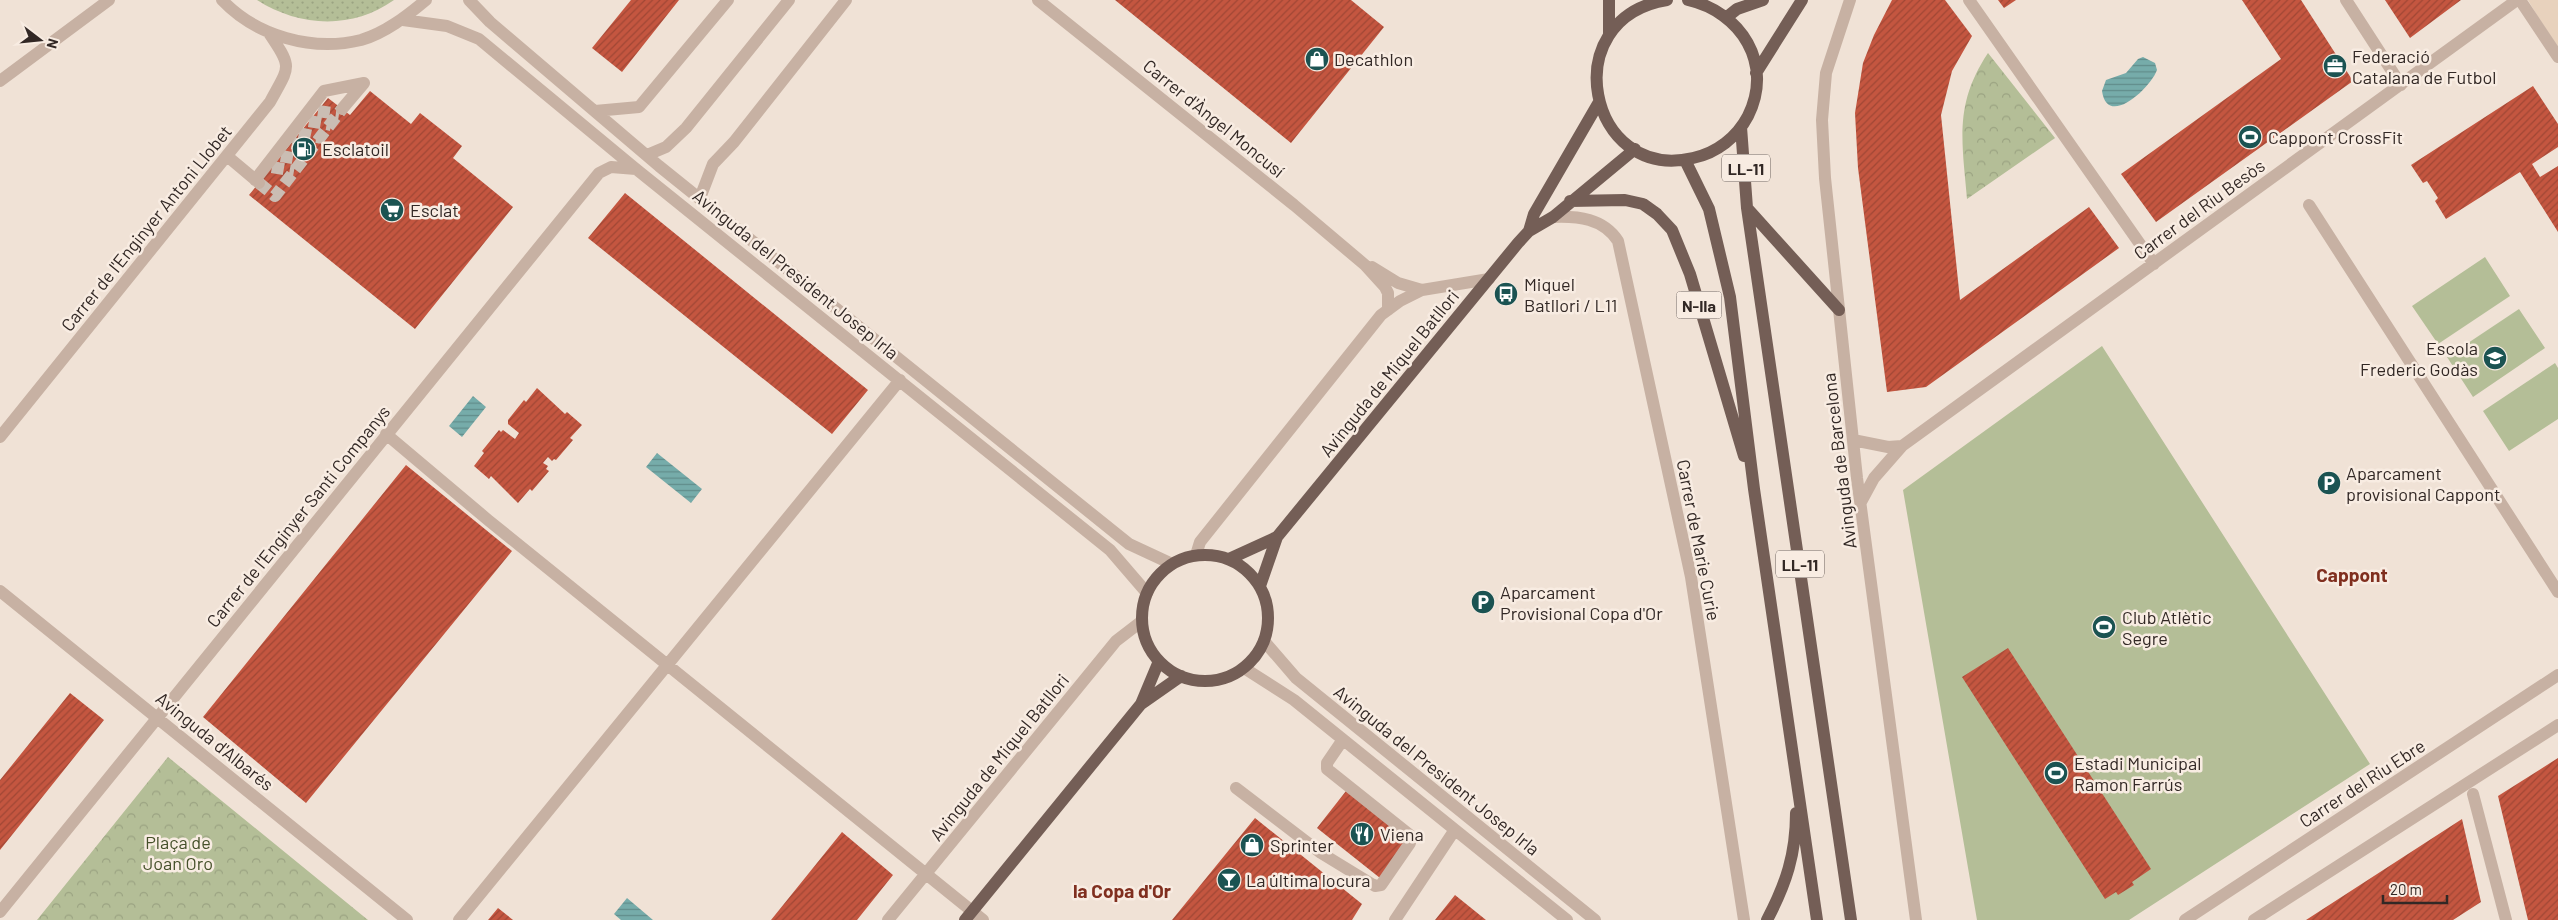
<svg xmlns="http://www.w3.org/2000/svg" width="2558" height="920" font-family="Barlow,sans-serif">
<defs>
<pattern id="park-crowns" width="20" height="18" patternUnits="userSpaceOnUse" patternTransform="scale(1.25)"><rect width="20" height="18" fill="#b4be97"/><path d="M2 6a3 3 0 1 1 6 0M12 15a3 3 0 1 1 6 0" fill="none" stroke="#9ba382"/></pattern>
<pattern id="garden-dots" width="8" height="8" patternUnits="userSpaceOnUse" patternTransform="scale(1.25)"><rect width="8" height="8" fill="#b4be97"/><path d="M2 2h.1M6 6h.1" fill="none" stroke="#9ba382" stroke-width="1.8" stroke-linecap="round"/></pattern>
<pattern id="water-rules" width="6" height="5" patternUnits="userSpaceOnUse" patternTransform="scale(1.25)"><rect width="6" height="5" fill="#76acaa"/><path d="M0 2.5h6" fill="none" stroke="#618c8a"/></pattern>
<pattern id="building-hatch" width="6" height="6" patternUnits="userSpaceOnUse" patternTransform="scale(1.25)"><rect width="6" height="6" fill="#c45640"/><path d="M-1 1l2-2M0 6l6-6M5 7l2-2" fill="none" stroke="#a04735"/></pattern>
</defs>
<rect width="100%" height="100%" fill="#f0e2d6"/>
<path fill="url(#park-crowns)" d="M1988,53L2055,138L1967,199C1962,141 1954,104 1988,53Z
M168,757L368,920H37Z"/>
<path fill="url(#garden-dots)" d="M257,0H394C352,30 299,27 257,0Z"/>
<path fill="#b4be97" d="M2485,257L2510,296L2438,344L2412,306Z
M2519,309L2545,348L2473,397L2447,357Z
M2102,346L2370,764L2129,920H1977L1903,490Z
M2555,363L2558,368V419L2509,451L2483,411Z"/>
<path fill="#e8d2bd" d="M2528,0H2558V47L2538,17Z"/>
<path fill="url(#water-rules)" d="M2143,57L2155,63L2157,70C2150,89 2107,128 2102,91L2106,80L2126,73L2138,59Z
M473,396L486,407L462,437L449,426Z
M657,453L702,489L691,503L646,467Z
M627,898L653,920H621L614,914Z"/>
<path fill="url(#building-hatch)" d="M631,0H679L622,72L592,48Z
M1115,0H1351L1384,27L1291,143Z
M1892,0H1945L1972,36L1952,71L1941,115L1960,300L2089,207L2119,248L1926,387L1887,392L1858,168L1855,113L1863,63L1874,35Z
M1998,0H2016L2004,8Z
M2242,0H2301L2353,81L2156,222L2121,174L2281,59Z
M2385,0H2461L2410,38Z
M2533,86L2558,124V147L2532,164L2540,177L2558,166V232L2520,172L2446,219L2435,201L2438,198L2427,181L2423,183L2411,165Z
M370,91L411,124L420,113L462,146L453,158L513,207L415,329L249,195L328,98L350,115Z
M625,193L868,390L832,434L588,238Z
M537,388L565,414L567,412L582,425L570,438L573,440L556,460L554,459L552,461L548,457L543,463L548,466L546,469L549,471L532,491L530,489L518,503L491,476L489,479L474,466L484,453L482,451L499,430L501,432L503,430L515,439L519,433L508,424V420L524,400L526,402Z
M406,465L512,551L306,803L203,717Z
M2008,648L2151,869L2132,882L2134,885L2118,895L2116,892L2105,899L1962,677Z
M70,693L104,720L0,850V780Z
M2558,758V920H2528L2498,796Z
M1346,791L1406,839L1380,878L1317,828Z
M1255,818L1362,904L1352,920H1172Z
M2462,819L2481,902L2453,920H2306Z
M842,832L893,875L857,920H771Z
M1455,895L1486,920H1435Z
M498,908L513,920H488Z"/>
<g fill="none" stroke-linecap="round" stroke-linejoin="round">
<path stroke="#cabdb3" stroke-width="12" stroke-dasharray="12 6" stroke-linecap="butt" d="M318,111L339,114
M309,121L331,125
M299,133L321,138
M292,143L313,147
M281,156L303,160
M272,167L294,171
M259,183L275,196L342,109"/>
<path stroke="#c7b1a3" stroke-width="12" d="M222,0C256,36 312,52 361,40C385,33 407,16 426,0
M469,0L490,22L659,166L1129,544L1172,564
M1038,0L1294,205L1365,265L1385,287L1388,293V310
M1850,0L1826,73L1822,120L1825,178L1857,478L1916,920
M1969,0L2154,264
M2346,0L2401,85
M2520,0L2558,57
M403,20L447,26L479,39L636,169L1110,550L1147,593
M0,81L109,0
M342,109L364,83
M595,111L639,107L728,0
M647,155L666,147L686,128L789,0
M227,156L259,183
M255,180L324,91L364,83
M700,198L713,164L734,142L846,0
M2309,205L2558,592
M1553,217C1578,216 1603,218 1618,241L1691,577L1744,920
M1372,267L1398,283L1422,290
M386,434L488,520L983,920
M0,437L270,102C290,65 293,69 269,33
M1853,440L1888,447L1902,446
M1861,502L1874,478L1902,446L2517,0
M1196,555L1200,542L1381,315L1400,301L1422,290L1489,279
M0,591L407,920
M1264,641L1296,678L1595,920
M1244,668L1294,700L1567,920
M1236,788L1321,853L1375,886L1381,885L1410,843L1411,836L1327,769V763L1342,741
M2473,794L2506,920
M0,912L599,173L611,167L636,169
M459,920L900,380
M888,920L1116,641L1142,621
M1395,920L1454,831
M2185,920L2558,675
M2254,920L2558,725"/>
<path stroke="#745e56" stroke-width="12" d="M1667,0C1554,18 1588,183 1693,158C1717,153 1737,137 1748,116C1774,64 1741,12 1688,0
M1727,17L1737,9L1763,0
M1609,35V0
M1756,73L1802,0
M1741,127L1747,208L1851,920
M1685,160L1709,209L1730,297L1754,489L1817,920
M1570,201L1625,200L1643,204L1657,214L1672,230L1690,274L1744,456
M1747,208L1839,310
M1529,231L1534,214L1599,102
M1142 618a63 63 0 1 1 126 0a63 63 0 1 1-126 0Z
M1229,559L1277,537
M1260,586L1277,537L1518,243L1529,231L1553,217L1635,149
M1141,704L1159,661
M965,920L1141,704L1181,676
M1767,920C1786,884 1796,854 1796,813"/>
</g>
<defs>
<g id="shop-disc" transform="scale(1.25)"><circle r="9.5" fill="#1b5352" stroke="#f8ece2"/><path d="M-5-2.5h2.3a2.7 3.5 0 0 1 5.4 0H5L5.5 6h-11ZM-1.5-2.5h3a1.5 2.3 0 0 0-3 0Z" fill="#fff"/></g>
<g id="office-disc" transform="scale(1.25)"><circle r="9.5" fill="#1b5352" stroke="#f8ece2"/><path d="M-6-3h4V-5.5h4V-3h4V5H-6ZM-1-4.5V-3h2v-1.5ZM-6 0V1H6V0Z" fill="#fff"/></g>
<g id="stadium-disc" transform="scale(1.25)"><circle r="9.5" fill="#1b5352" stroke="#f8ece2"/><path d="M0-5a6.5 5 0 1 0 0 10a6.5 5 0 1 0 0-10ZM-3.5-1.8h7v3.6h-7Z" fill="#fff"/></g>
<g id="fuel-disc" transform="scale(1.25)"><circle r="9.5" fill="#1b5352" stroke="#f8ece2"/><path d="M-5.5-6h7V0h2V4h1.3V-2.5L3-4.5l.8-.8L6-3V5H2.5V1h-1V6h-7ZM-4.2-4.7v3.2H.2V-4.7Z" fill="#fff"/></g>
<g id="supermarket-disc" transform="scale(1.25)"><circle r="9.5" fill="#1b5352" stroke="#f8ece2"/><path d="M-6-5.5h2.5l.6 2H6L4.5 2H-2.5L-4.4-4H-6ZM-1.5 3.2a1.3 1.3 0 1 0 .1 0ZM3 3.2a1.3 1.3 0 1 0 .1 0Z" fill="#fff"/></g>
<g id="bus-disc" transform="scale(1.25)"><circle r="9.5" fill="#1b5352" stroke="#f8ece2"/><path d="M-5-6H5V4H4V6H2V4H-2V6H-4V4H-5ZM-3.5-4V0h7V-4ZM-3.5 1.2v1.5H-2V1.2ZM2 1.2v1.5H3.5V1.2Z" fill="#fff"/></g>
<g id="school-disc" transform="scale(1.25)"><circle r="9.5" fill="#1b5352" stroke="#f8ece2"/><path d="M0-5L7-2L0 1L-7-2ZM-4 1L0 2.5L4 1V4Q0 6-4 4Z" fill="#fff"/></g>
<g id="parking-disc" transform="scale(1.25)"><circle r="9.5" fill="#1b5352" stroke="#f8ece2"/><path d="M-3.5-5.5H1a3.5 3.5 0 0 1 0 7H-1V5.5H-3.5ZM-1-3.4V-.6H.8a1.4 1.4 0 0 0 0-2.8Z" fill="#fff"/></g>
<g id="restaurant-disc" transform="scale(1.25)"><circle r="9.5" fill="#1b5352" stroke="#f8ece2"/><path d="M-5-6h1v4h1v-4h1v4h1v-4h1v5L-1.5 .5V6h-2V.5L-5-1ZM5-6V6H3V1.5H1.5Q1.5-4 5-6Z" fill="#fff"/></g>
<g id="bar-disc" transform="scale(1.25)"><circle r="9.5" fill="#1b5352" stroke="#f8ece2"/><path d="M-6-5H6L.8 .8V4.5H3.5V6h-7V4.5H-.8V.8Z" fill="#fff"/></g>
</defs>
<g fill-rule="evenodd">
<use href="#shop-disc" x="1317" y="59"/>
<use href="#office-disc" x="2335" y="66"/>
<use href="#stadium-disc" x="2250" y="137"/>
<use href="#fuel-disc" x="304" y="149"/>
<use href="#supermarket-disc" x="392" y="210"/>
<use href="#bus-disc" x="1506" y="294"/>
<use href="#school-disc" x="2495" y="358"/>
<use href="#parking-disc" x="2329" y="483"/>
<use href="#parking-disc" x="1483" y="602"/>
<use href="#stadium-disc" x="2104" y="627"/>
<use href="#stadium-disc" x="2056" y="773"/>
<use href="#restaurant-disc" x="1362" y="834"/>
<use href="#shop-disc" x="1252" y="845"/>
<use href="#bar-disc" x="1229" y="880"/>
</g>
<g text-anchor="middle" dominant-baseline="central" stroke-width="5" stroke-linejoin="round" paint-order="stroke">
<g fill="#f8ece2" stroke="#6d635e" stroke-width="1">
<rect x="1722" y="154.5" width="48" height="27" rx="4"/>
<rect x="1676.5" y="291.5" width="45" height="27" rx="4"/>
<rect x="1776" y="550.5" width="48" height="27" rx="4"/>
</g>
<g font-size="16" font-weight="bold" fill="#322825">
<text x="1746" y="168">LL-11</text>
<text x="1699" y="305">N-IIa</text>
<text x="1800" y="564">LL-11</text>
</g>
<g font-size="18" fill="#322825" stroke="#f8ece2" text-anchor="start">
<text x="2352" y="56">Federació<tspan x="2352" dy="21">Catalana de Futbol</tspan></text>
<text x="1334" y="59">Decathlon</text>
<text x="2268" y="137">Cappont CrossFit</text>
<text x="322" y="149">Esclatoil</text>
<text x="410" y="210">Esclat</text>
<text x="1524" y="284">Miquel<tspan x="1524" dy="21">Batllori / L11</tspan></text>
<text x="2478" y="348" text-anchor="end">Escola<tspan x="2478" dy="21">Frederic Godàs</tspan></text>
<text x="2346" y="473">Aparcament<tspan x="2346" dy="21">provisional Cappont</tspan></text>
<text x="1500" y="592">Aparcament<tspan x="1500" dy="21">Provisional Copa d'Or</tspan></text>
<text x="2122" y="617">Club Atlètic<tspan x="2122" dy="21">Segre</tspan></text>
<text x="2074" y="763">Estadi Municipal<tspan x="2074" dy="21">Ramon Farrús</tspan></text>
<text x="1380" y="834">Viena</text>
<text x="1270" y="845">Sprinter</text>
<text x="1246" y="880">La última locura</text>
</g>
<g font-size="18" fill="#322825" stroke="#f8ece2">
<text transform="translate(1214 118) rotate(39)">Carrer d'Àngel Moncusí</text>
<text transform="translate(2199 209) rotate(-36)">Carrer del Riu Besòs</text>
<text transform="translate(146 228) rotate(-51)">Carrer de l'Enginyer Antoni Llobet</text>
<text transform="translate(796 274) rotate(39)">Avinguda del President Josep Irla</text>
<text transform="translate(1389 373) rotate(-51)">Avinguda de Miquel Batllori</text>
<text transform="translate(1839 461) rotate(-97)">Avinguda de Barcelona</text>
<text transform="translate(298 516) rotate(-51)">Carrer de l'Enginyer Santi Companys</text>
<text transform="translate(1699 540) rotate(79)">Carrer de Marie Curie</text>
<text transform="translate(215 741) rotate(39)">Avinguda d'Albarés</text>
<text transform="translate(999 757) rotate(-51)">Avinguda de Miquel Batllori</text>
<text transform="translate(1437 770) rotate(39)">Avinguda del President Josep Irla</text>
<text transform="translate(2362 783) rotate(-33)">Carrer del Riu Ebre</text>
</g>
<g font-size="18" fill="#455029" stroke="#f8ece2">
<text x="178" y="842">Plaça de<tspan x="178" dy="21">Joan Oro</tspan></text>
</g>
<g font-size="19" font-weight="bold" fill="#802f1f" stroke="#f8ece2">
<text x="2352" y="574">Cappont</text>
<text x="1122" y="890">la Copa d'Or</text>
</g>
</g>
<g transform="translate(40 40) rotate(106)" stroke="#f8ece2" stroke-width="4" paint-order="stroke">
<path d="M0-4L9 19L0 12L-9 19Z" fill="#322825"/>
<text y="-8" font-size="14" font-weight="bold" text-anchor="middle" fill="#322825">N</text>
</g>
<path d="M2383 895v8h64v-8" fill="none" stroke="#322825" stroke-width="2.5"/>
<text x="2390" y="895" font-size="15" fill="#322825" stroke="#f8ece2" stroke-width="4" paint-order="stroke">20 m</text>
</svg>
